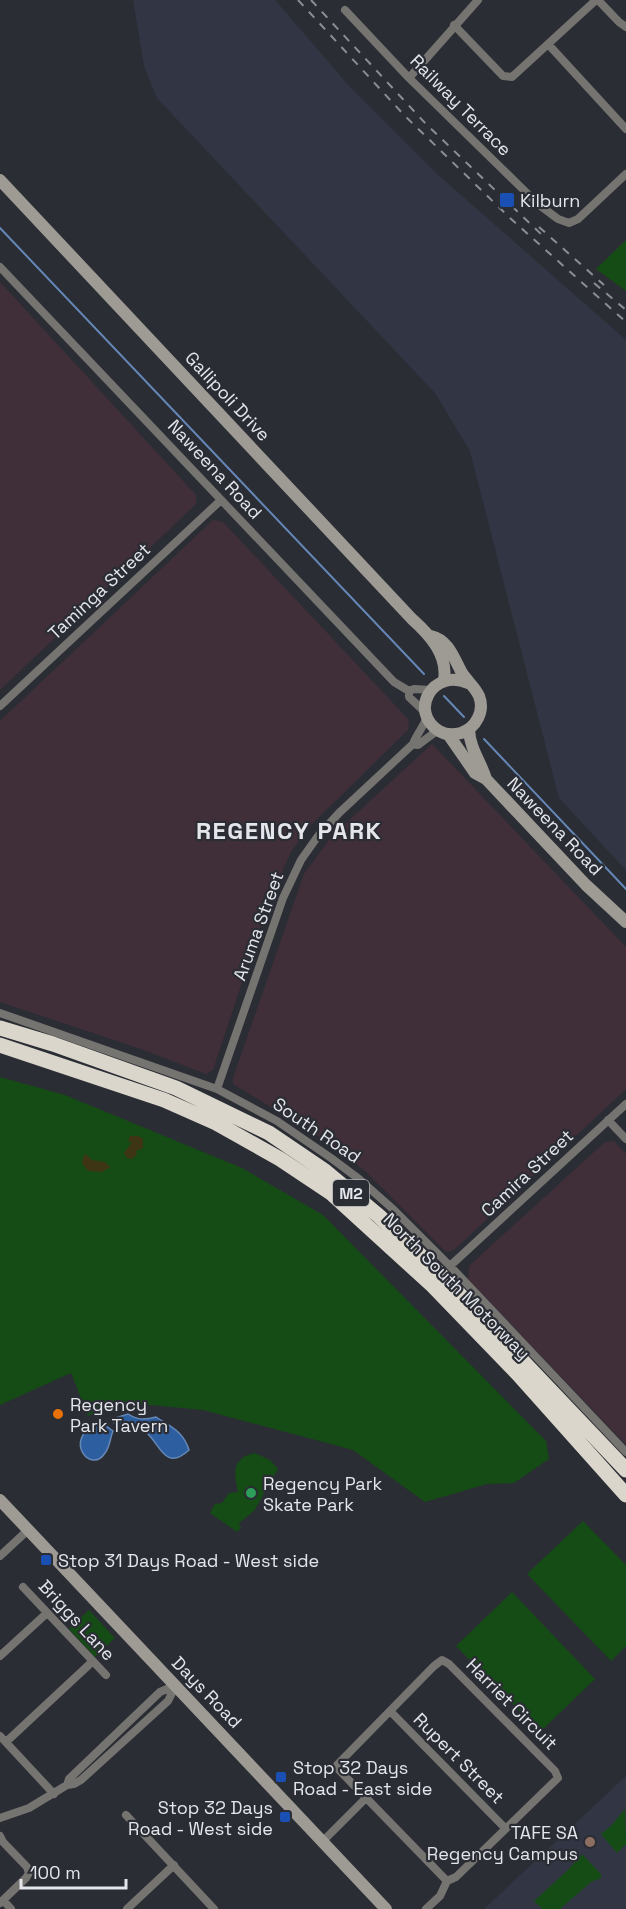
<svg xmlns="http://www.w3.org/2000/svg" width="626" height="1909" font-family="'Space Grotesk',sans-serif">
<rect width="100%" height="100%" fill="#2b2d35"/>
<path fill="#323644" d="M133,0H275L350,87L437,174L626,340V870L559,798L470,451L435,393L157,98L144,66Z
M626,1776V1909H484Z"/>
<path fill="#402f39" d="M0,282L196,495V504L0,690Z
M213,520L223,522L409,720L408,730L309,827L291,852L270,898L213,1070L206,1074L141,1049L0,1002V721Z
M432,744L626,947V1089L454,1250L446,1252L365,1171L331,1144L233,1084V1078L304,874L332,836Z
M614,1141L626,1154V1445L468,1279L469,1266L605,1142Z"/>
<path fill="#154b15" d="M626,240V291L596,269Z
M0,1077L65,1095L242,1168L323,1215L546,1441L549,1459L514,1483L487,1484L425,1502L353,1450L203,1410L118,1402L88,1416L71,1373L0,1405Z
M255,1453L270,1460L278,1469L254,1511L239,1523L241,1528L237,1532L210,1513L215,1504L222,1503L229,1493L238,1492C234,1474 231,1458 255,1453Z
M583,1521L626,1565V1646L611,1661L527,1574Z
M512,1592L595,1679L540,1732L456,1646Z
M89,1610L115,1638L95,1657L69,1629Z
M625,1809L626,1844L617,1853L601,1834L611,1826Z
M582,1854L601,1874V1878L591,1882L560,1909H542L534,1901L568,1870Z"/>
<path fill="#3d3514" d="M130,1136H138L143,1139V1148L136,1151L137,1154L132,1159L127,1158L124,1153L132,1142L128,1141Z
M84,1155H87L92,1160L105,1162L110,1167L102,1172L88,1171L82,1163Z"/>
<path fill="#2d5ea0" stroke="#6487b6" stroke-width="1.5" d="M128,1414C137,1420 145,1420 156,1417C171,1427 183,1431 189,1450C162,1475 159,1436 141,1429C131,1425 125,1432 114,1423L115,1418Z
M97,1423L106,1426L113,1431C110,1438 110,1447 105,1453C91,1475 62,1440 97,1423Z"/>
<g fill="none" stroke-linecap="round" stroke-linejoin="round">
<path stroke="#6487b6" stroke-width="2" d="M0,228L424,674
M444,696L464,717
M484,739L626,889"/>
<path stroke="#757470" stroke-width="8" d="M598,0L619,22L626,27
M345,10L409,78L538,204L558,219L569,223L578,219L626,174
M454,25L503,76L512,77L596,0
M548,44L626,129
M409,78L478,0
M0,267L394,682L409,691L414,689L431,690
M409,691V697L426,713
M0,706L220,501
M413,744L418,745L438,730
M0,1013L217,1089L277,1121L331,1158L359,1179L394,1210L450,1266L626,1452
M217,1089L283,898L301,860L318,836L339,813L413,744C415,737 424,726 427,717
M608,1120L626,1139
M450,1266L626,1104
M0,1556L28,1530
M23,1587L106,1675
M0,1656L47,1613
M442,1660L449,1664L555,1771L558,1778L456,1877L447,1881L339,1770L337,1765L434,1666Z
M390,1711L505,1828
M0,1736L54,1794
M6,1742L93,1661
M67,1785L69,1779L160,1692L176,1685
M126,1815L214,1909
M0,1818L29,1808L67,1785L74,1784L81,1780L168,1701L176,1685
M0,1836L3,1842L27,1867L29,1873L26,1878L0,1903
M323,1841L366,1798
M3,1900L11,1909
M127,1909L174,1865
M426,1909L440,1896L447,1881"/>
<path stroke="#9e9b95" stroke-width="12" d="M0,180L412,619C430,635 448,655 444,680
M431,636C449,640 454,659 462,673C467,681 475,687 479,696C485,711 476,728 461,733C454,735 446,735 439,731C408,711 433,668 468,683
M469,730C470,749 481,762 486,779
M448,734L475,773L486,779L586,885L626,922
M0,1500L386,1909"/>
<path stroke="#dad6cb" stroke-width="15" d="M0,1028L53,1044L176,1088L269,1133L325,1171L379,1216L442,1276L626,1470
M0,1045L164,1100L216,1123L280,1159L331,1193L433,1286L518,1374L626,1495"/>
<path stroke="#8c8e94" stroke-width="2" stroke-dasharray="8 8" stroke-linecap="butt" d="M298,0L405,116L510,218L626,322
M311,0L426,124L543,236
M539,227L604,285
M594,283L626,310"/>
</g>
<g fill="#1a4fb4" stroke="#2b2d35" stroke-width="2">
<rect x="499" y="192" width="16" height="16" rx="3"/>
<rect x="40" y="1554" width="12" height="12" rx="3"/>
<rect x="275" y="1771" width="12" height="12" rx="3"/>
<rect x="279" y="1811" width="12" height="12" rx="3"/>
</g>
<circle fill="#e8710a" stroke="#2b2d35" stroke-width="2" cx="58" cy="1414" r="6"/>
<circle fill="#2e9e5b" stroke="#2b2d35" stroke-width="2" cx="251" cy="1493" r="6"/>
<circle fill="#8d6e63" stroke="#2b2d35" stroke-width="2" cx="590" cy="1842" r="6"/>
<g text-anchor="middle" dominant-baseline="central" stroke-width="4.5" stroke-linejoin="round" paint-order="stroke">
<rect fill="#2b2d35" stroke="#acaeb4" stroke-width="1.5" x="333" y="1180" width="36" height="26" rx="4.5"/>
<g font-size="16" font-weight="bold" fill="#e4e6eb">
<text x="351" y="1193">M2</text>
</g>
<g font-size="18" fill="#e4e6eb" stroke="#2b2d35">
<text transform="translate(461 105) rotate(45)">Railway Terrace</text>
<text transform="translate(228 396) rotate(47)">Gallipoli Drive</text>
<text transform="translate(215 469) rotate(47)">Naweena Road</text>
<text transform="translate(99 591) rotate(-43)">Taminga Street</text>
<text transform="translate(555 826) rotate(46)">Naweena Road</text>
<text transform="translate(258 926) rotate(-70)">Aruma Street</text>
<text transform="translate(317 1130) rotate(34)">South Road</text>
<text transform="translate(527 1173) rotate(-43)">Camira Street</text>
<text transform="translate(457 1286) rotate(45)">North South Motorway</text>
<text transform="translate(77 1620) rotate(47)">Briggs Lane</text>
<text transform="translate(207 1692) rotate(46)">Days Road</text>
<text transform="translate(512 1704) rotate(45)">Harriet Circuit</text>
<text transform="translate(459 1758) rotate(45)">Rupert Street</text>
</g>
<g font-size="18" fill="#e4e6eb" stroke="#2b2d35" text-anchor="start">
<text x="520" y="200">Kilburn</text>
<text x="70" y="1404">Regency<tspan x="70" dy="21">Park Tavern</tspan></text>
<text x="263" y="1483">Regency Park<tspan x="263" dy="21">Skate Park</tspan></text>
<text x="58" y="1560">Stop 31 Days Road - West side</text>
<text x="293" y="1767">Stop 32 Days<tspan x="293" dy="21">Road - East side</tspan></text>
<text x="273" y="1807" text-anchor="end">Stop 32 Days<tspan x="273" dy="21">Road - West side</tspan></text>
<text x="578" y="1832" text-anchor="end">TAFE SA<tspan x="578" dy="21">Regency Campus</tspan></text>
</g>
<g font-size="24" font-weight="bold" letter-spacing="1.5" fill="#e4e6eb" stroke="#2b2d35">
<text x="289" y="830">REGENCY PARK</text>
</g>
</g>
<path d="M21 1879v9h105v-9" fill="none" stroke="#e4e6eb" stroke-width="3"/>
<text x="30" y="1879" font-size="18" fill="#e4e6eb" stroke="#2b2d35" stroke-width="4.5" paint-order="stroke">100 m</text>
</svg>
